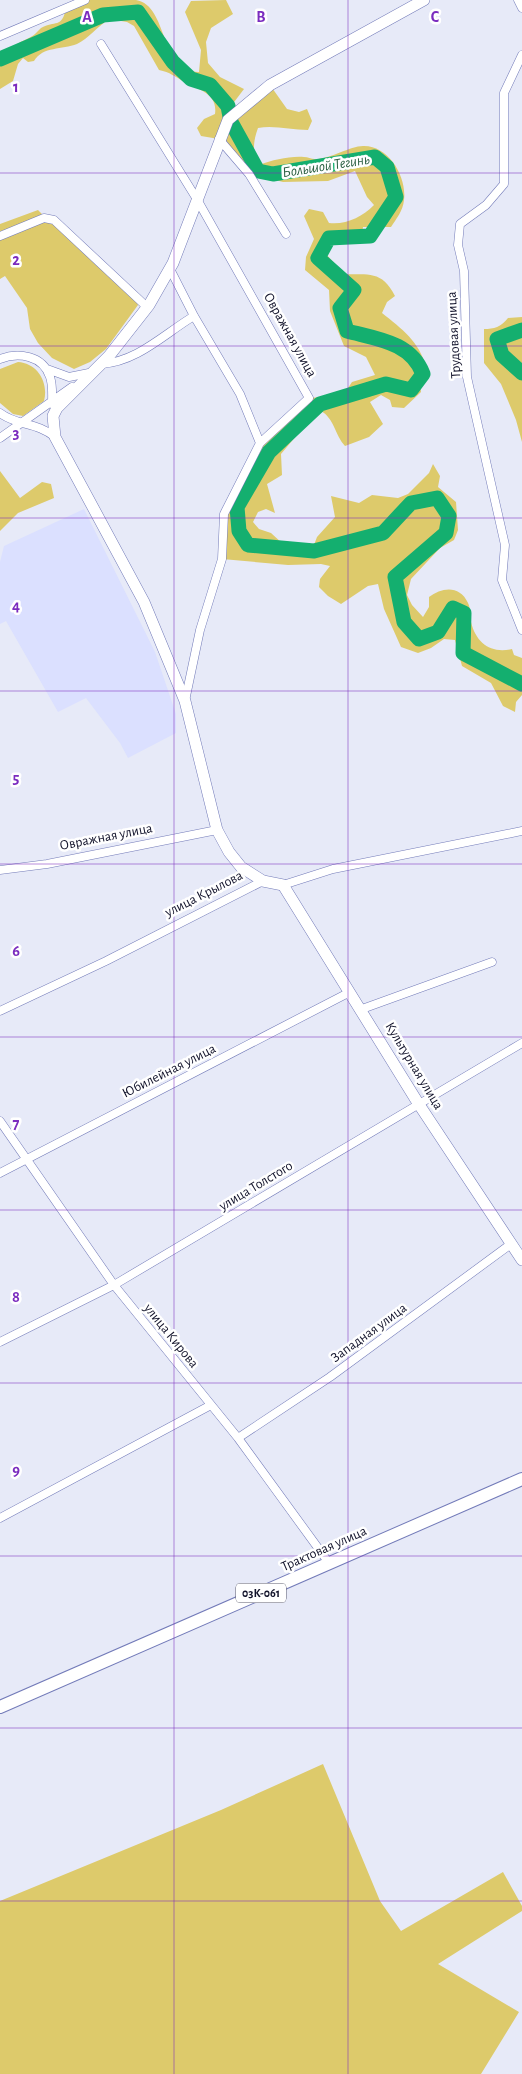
<svg xmlns="http://www.w3.org/2000/svg" width="522" height="2074" font-family="'Alegreya Sans',sans-serif">
<rect width="100%" height="100%" fill="#e7eaf8"/>
<path fill="#dbe0ff" d="M84,509L155,652L176,714V733L128,758L120,743L86,698L58,712L6,621L0,624V562L4,546Z"/>
<path fill="#ddca6b" d="M85,0C101,0 120,0 136,0C169,6 158,70 199,72L201,50L185,12L191,1L226,0L233,14L211,28L206,42L208,63L220,77L244,89L222,118L228,120L270,85L287,109L299,112L307,109L312,121L308,130C291,130 274,125 258,128C253,142 252,152 259,165C273,160 289,156 304,157C308,157 311,159 315,159C328,160 350,146 363,146C388,145 407,176 404,200C403,211 396,219 391,227H363L361,241L330,244L326,254L344,274C368,275 382,270 395,296L387,302L382,313C402,329 419,341 426,367L418,374L421,392L404,408L392,407L390,400L381,395L370,402L383,424L369,437L345,446C335,435 334,418 321,411L312,417L281,454L282,475L267,484L275,513L266,509L258,512L253,522L259,529L271,533L283,544L301,548L314,545L317,537L335,517L331,496L359,503L372,495L398,498L408,494L429,473L433,464L440,476L438,487L456,502L458,530L454,540L440,548L411,579L407,595L412,605L423,617L429,607V597C442,587 460,585 468,603C471,609 470,616 471,622C476,643 491,654 512,649L514,655L522,658V695L516,702L515,712L503,706L491,683L462,666L455,640L444,639L431,648L418,653L401,647L384,609L378,584L368,586L341,604L328,596L319,587L320,579L330,566L321,564L288,565L222,559L224,517L260,443L309,398L335,396L348,388L352,382L375,375L366,357L344,346L330,311L329,290L305,270L306,257L314,239L304,216L309,209L323,212L329,223C346,225 362,217 374,205L367,197L355,171L328,181L283,182L256,175L247,164L237,160L219,139L201,136L197,128L204,119L215,114C218,93 198,90 185,82C175,77 170,72 159,70L134,26L127,22L109,19C97,27 89,38 77,44C62,50 43,46 34,61L28,62L23,58L18,64L13,81L0,89V51L9,52C20,39 25,42 35,34C37,32 39,30 41,28C55,20 62,29 66,8Z
M38,210L44,216L0,235V224Z
M47,221L53,223L135,298L138,305L106,349L90,362L74,369L52,358L38,343L30,329L27,308L5,276L0,279V239L38,222Z
M522,317V442L516,420L501,384L484,363V329C494,329 501,327 508,318Z
M18,362C37,363 49,382 44,401L23,416L13,414L0,403V369Z
M0,471L20,498L42,482L51,484L54,498L18,513L0,531Z
M323,1764L380,1901L401,1931L503,1872L522,1906V1911L438,1964L519,2012L481,2074H0V1901L221,1810Z"/>
<g fill="none" stroke-linecap="round" stroke-linejoin="round">
<path stroke="#14af6f" stroke-width="15" d="M0,59L103,15L138,12L173,62L191,79L210,85L228,106L231,122L258,171L273,174L375,157L387,167L396,197L370,236L329,238L318,258L354,290L340,308L347,331C377,339 411,342 423,374L411,390L386,384L320,404L269,452L237,507L239,531L248,545L314,551L383,533L411,503L437,498L449,516L446,533L395,577L404,622L419,639L438,632L453,608L464,613L463,653L522,684
M522,330L497,339L502,355L522,373"/>
<g stroke="#737bb9" stroke-width="9">
<path id="street" d="M518,0L522,8
M0,36L85,0
M101,44L198,201L309,398L260,443L224,514L222,559L200,630L185,701
M522,55L504,93V184L486,205L460,224L458,245L464,271L467,377L505,545L502,580L522,630
M219,139L249,174L286,234
M0,236L44,218L54,220L147,307
M170,269L194,316L240,394L260,443
M0,359C18,352 43,355 50,377C53,385 52,396 52,404
M101,364C137,362 164,334 194,316
M47,369L69,377L89,373
M0,413C17,426 37,422 55,437
M0,438L72,387
M0,870L47,864L217,830
M283,885L333,869L522,831
M362,1009L492,962
M0,1011L106,961L263,881
M0,1121L114,1285L238,1438L329,1563
M0,1173L350,992
M0,1342L114,1285L522,1043
M238,1438L330,1377L511,1244
M0,1518L211,1405"/>
</g>
<g stroke="#737bb9" stroke-width="12">
<path id="secondary" d="M424,0L270,85L228,120L173,263L149,305L109,356L57,408L53,416L55,437L144,602L185,701L217,830L229,852L241,867L263,881L283,885L418,1103L522,1260"/>
</g>
<g stroke="#737bb9" stroke-width="14">
<path id="primary" d="M0,1707L522,1479"/>
</g>
<use href="#street" stroke="#fff" stroke-width="8"/>
<use href="#secondary" stroke="#fff" stroke-width="11"/>
<use href="#primary" stroke="#fff" stroke-width="12"/>
</g>
<path fill="none" stroke="#7b2cbf" stroke-width="1" stroke-opacity="0.55" d="M174,0V2074M348,0V2074M0,173H522M0,346H522M0,518H522M0,691H522M0,864H522M0,1037H522M0,1210H522M0,1383H522M0,1556H522M0,1728H522M0,1901H522"/>
<g text-anchor="middle" dominant-baseline="central" stroke-width="5" stroke-linejoin="round" paint-order="stroke">
<rect fill="#fff" stroke="#58596a" stroke-width="1" x="236" y="1583.5" width="50" height="19" rx="4"/>
<g font-size="12" font-weight="bold" fill="#11122a">
<text x="261" y="1593">03К-061</text>
</g>
<g font-size="14" fill="#11122a" stroke="#fff">
<text transform="translate(290 335) rotate(61)">Овражная улица</text>
<text transform="translate(454 335) rotate(-93)">Трудовая улица</text>
<text transform="translate(106 837) rotate(-11)">Овражная улица</text>
<text transform="translate(204 894) rotate(-27)">улица Крылова</text>
<text transform="translate(414 1066) rotate(59)">Культурная улица</text>
<text transform="translate(169 1071) rotate(-27)">Юбилейная улица</text>
<text transform="translate(256 1186) rotate(-31)">улица Толстого</text>
<text transform="translate(369 1333) rotate(-36)">Западная улица</text>
<text transform="translate(171 1336) rotate(51)">улица Кирова</text>
<text transform="translate(324 1549) rotate(-24)">Трактовая улица</text>
</g>
<g font-size="15" font-style="italic" fill="#2c6044" stroke="#fff">
<text transform="translate(326 166) rotate(-9)">Большой Тегинь</text>
</g>
</g>
<g font-size="16" text-anchor="middle" font-weight="bold" fill="#7b2cbf" stroke="#fff" stroke-width="5" stroke-linejoin="round" paint-order="stroke">
<text x="87" y="22">A</text>
<text x="261" y="22">B</text>
<text x="435" y="22">C</text>
<text x="16" y="92">1</text>
<text x="16" y="265">2</text>
<text x="16" y="438">3</text>
<text x="16" y="611">4</text>
<text x="16" y="783">5</text>
<text x="16" y="956">6</text>
<text x="16" y="1129">7</text>
<text x="16" y="1302">8</text>
<text x="16" y="1475">9</text>
</g>
</svg>
